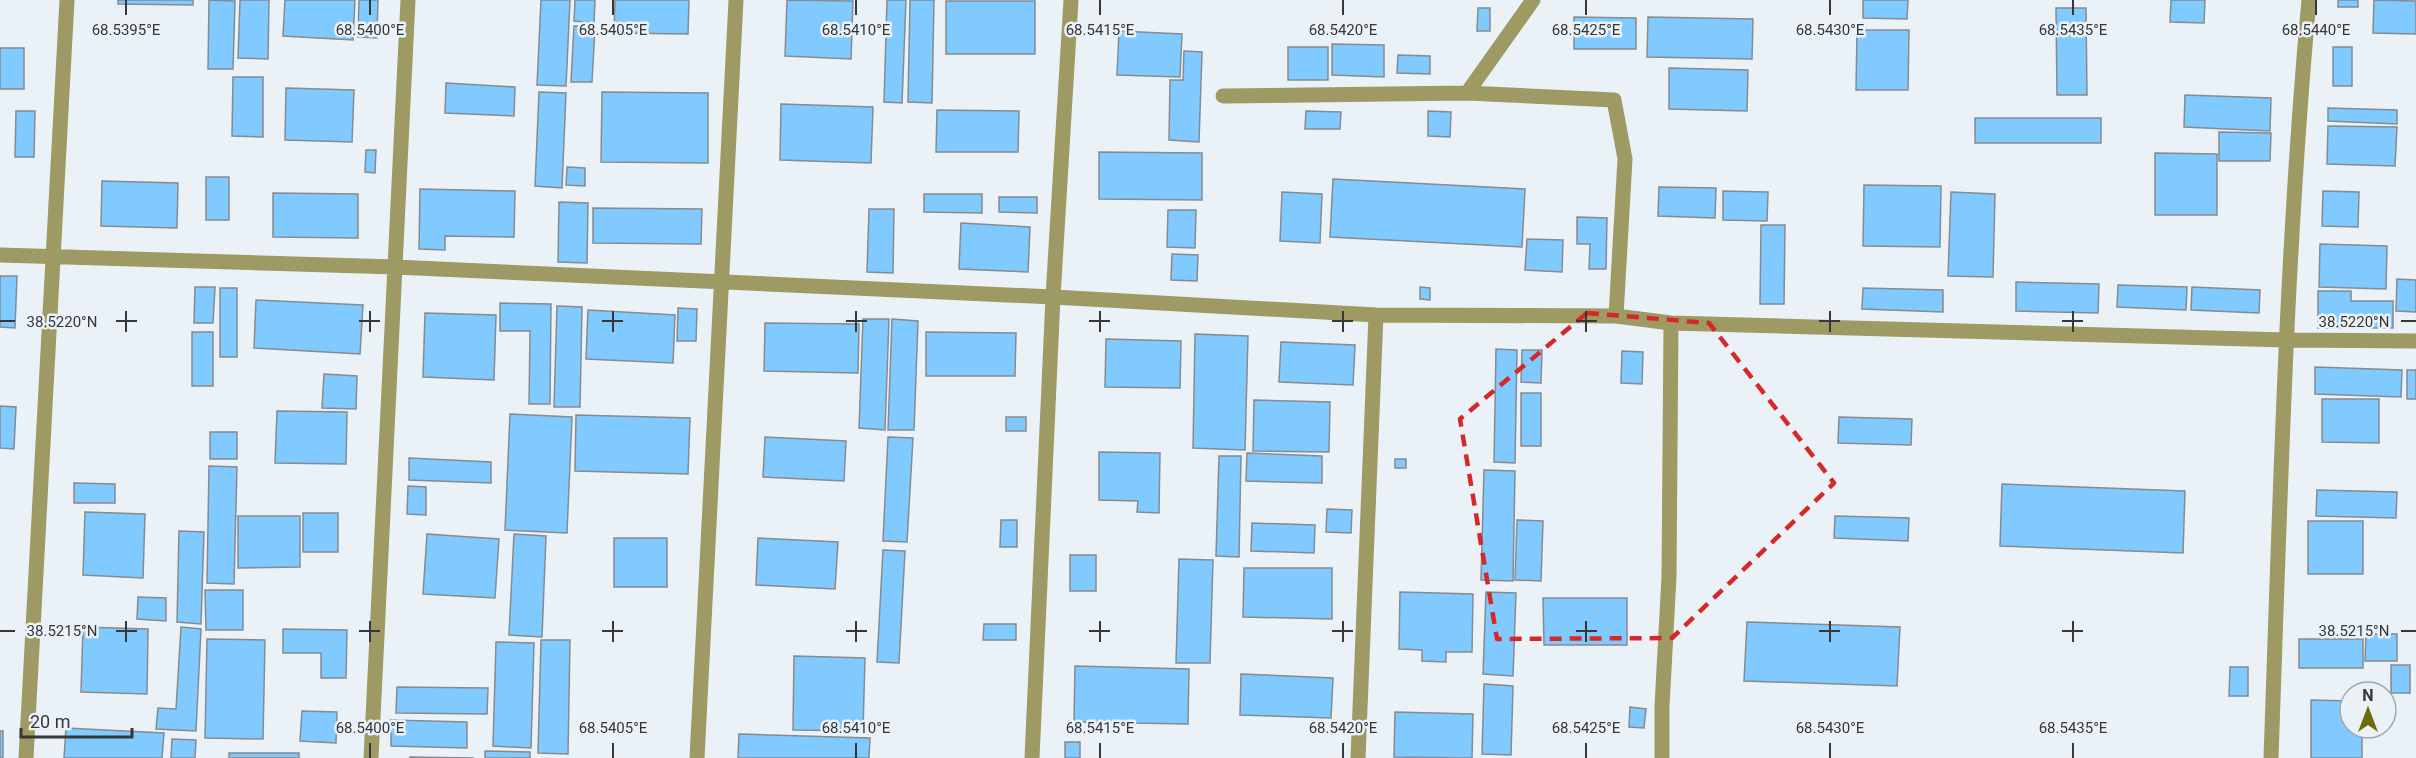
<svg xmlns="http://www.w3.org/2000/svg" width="2416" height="758" font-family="Roboto,sans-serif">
<rect width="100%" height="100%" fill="#ebf2f7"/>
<path fill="#80caff" stroke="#858b90" stroke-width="1.5" d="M118,0H193V5L118,4Z
M209,0L235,1L233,69H208Z
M240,0H269L268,59L238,58Z
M285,0H355L353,40L283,36Z
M359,0H378L377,38L358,37Z
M541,0H570L566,86L537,85Z
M575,0H595L594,23L574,21Z
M615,0H689L688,34L614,33Z
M787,0L853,1L851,59L785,56Z
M887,0H906L902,103L884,102Z
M910,0H934L932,103L908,102Z
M1863,0H1908L1907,19L1863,18Z
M2171,0H2205L2204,23L2170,22Z
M2338,0H2358V7H2338Z
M2374,0L2416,1V34L2373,33Z
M946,1H1035V54H946Z
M1478,8H1490V31H1477Z
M2056,8H2086L2087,95H2057Z
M1574,17L1636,18V49H1574Z
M1648,17L1753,19L1752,59L1647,57Z
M574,26L595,27L592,82H571Z
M1857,30H1909L1908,90H1856Z
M1119,31L1182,34L1180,77L1117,75Z
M1332,44L1384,45V77L1332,75Z
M1288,47H1328V80H1288Z
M2333,47H2352V86H2333Z
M0,48H24V89H0Z
M1184,51L1202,52L1199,142L1169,140L1170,80H1183Z
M1398,55L1430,56V74L1397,73Z
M1669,68L1748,70L1747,111L1669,109Z
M233,77H263V137L232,136Z
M446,83L515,87L514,116L445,113Z
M286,88L354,90L352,142L285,140Z
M539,92L566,93L562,188L535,186Z
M602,92L708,93V163L601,162Z
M2185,95L2271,98L2270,131L2184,127Z
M781,104L873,107L871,163L780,160Z
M2328,108L2397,110V124L2328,121Z
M937,110L1019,111L1018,152H936Z
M16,111H35L34,157H15Z
M1306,111L1341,112L1340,129H1305Z
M1428,111L1451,112L1450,137L1428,136Z
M1975,118H2101V143H1975Z
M2328,126L2397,127L2395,166L2327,164Z
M2219,132L2271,133L2270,161H2219Z
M366,150H376L375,173L365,172Z
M1099,152L1202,153V200L1099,199Z
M2155,153L2217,154V215H2155Z
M567,167L585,168V186L566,185Z
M206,177H229V220H206Z
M1333,179L1525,189L1522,247L1330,237Z
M102,181L178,183L177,228L101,226Z
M1864,185L1941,186L1940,247L1863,246Z
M1659,187L1716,188L1715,218L1658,216Z
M420,189L515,191L514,237L445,236V250L419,249Z
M1723,191L1768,192L1767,221L1723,220Z
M2323,191L2359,192L2358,227L2322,226Z
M1282,192L1322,194L1320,243L1280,241Z
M1951,192L1995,194L1993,277L1948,276Z
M273,193L358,194V238L273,237Z
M924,194H982V213L924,212Z
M999,197H1037V213L999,212Z
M559,202L588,203L587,263L558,262Z
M593,208L702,209L701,244L593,243Z
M869,209H894L893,273L867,272Z
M1168,210H1196L1195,248L1167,247Z
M1577,217L1607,218L1606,269H1589L1590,244H1577Z
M961,223L1030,227L1028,272L959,269Z
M1761,225H1785L1784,304H1760Z
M1527,239L1563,240L1562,272L1525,270Z
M2320,244L2387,246L2386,289L2319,287Z
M1172,254L1198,255L1197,281L1171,280Z
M0,276H17L15,328L0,327Z
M2397,279L2416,280V312L2396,311Z
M2016,282L2099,284L2098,313L2016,311Z
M2118,285L2187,287L2186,310L2117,307Z
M195,287H215L213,323H194Z
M1420,287L1430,288V300L1420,299Z
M2192,287L2260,290L2259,313L2191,310Z
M220,288H237V357H220Z
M1863,288L1943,290V312L1862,309Z
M2318,291H2351V301H2393V328H2318Z
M256,300L363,305L360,354L254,348Z
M500,303L551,304L550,404H529L530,331H500Z
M557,306L582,307L580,407H554Z
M678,308L697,309L696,341H677Z
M588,310L675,315L673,363L586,359Z
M425,313L496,315L494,380L423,377Z
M863,319H889L885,430L859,428Z
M892,319L918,321L914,430H888Z
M765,323L859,324L858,373L764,371Z
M192,332H213V386H192Z
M926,332L1016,333L1015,376H926Z
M1195,334L1248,336L1245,450L1193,448Z
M1106,339L1181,341L1180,388L1105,387Z
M1281,342L1355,345L1353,385L1279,382Z
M1496,349L1517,350L1515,463L1494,462Z
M1522,350H1542L1541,383L1521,382Z
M1622,351L1643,352L1642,384L1621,383Z
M2315,367L2402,370L2401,397L2315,394Z
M2407,370H2416V399H2407Z
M324,374L357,376L356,409L322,408Z
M1521,393H1541V446H1521Z
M2322,399H2379V443L2322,442Z
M1254,400L1330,402L1329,452L1253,451Z
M0,406L16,407L14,449L0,448Z
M277,411L347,412L346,464L275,463Z
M510,414L572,417L567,533L505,530Z
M576,415L690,418L688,474L575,471Z
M1006,417H1026V431H1006Z
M1839,417L1912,419L1911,445L1838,443Z
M210,432H237V459H210Z
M765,437L846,441L844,481L763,477Z
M888,437L913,438L907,542L883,541Z
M1099,452L1160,453L1159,513L1137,512L1138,501L1099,500Z
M1247,453L1322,456V483L1246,481Z
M1219,456H1241L1239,557L1216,556Z
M409,458L491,462V483L409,480Z
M1395,459H1406V468H1395Z
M209,466L237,467L234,584L207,583Z
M1484,470L1515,471L1513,581L1481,580Z
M74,483L115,484V503H74Z
M2002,484L2185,491L2183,553L2000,546Z
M408,486L426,487V515L407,514Z
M2317,490L2397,492L2396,518L2316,516Z
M1327,509L1352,510L1351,533L1326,532Z
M85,512L145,514L143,578L83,575Z
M303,513H338V552H303Z
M238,516H300V567L238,568Z
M1835,516L1909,518L1908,541L1834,538Z
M1001,520H1017V547H1000Z
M1517,520L1543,521L1541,581L1515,580Z
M2308,521H2363V574H2308Z
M1252,523L1315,525L1314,553L1251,551Z
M179,531L204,532L201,624L177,622Z
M427,534L499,539L495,598L423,594Z
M514,534L546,536L542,637L509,635Z
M614,538H667V587H614Z
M758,538L838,542L835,589L756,585Z
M883,550L905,551L899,663L877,662Z
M1070,555H1096V591H1070Z
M1179,559L1213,560L1210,663H1176Z
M1244,568H1332V619L1243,617Z
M205,590H243V630H206Z
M1400,592L1473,594L1472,652H1446V662L1422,661V650L1399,649Z
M1486,592L1516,593L1513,676L1483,674Z
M138,597L166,598V621L137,619Z
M1543,598H1627V645H1544Z
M1747,622L1900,627L1897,686L1744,681Z
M984,624H1016V640H983Z
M83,627L148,629L147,694L81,692Z
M181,627L201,629L196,731L156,729L158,708L176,709Z
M283,629L347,630L346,678H321V653H283Z
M2366,634H2397V661H2365Z
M207,639L265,640L263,739L205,738Z
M2299,639H2363V668H2299Z
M541,640H570L568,754L538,753Z
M496,642L534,643L531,748L493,746Z
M794,656L865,658L863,731L793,730Z
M2391,665H2410V693H2391Z
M1075,666L1189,669L1188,724L1074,722Z
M2230,667H2248V696H2229Z
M1241,674L1333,678L1331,718L1240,715Z
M1484,684L1513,686L1511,755L1482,754Z
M397,687L488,688L487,714L396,713Z
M2311,700L2350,701V728H2362V758H2311Z
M1630,707L1646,709L1644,728L1629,727Z
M302,711L337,712L336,743L300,741Z
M1395,712L1473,714L1472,758L1394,757Z
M391,720L467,722V748L391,746Z
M66,728L164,733L162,758H64Z
M0,731H3V758H0Z
M739,734L870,738L869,758H738Z
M172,739L196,740L195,758H171Z
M1065,742H1080V758H1065Z
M485,751L530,752V758H485Z
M229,753H299V758H229Z
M410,757L474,758H410Z"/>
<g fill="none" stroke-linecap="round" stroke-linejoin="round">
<path stroke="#9d9a64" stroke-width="15" d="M1533,0L1467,93L1614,100L1625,159L1616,316
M1223,96L1467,93
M0,255L395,267L1053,297L1376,315L1616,316L1671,323L2286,340L2416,341
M26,758L67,0
M371,758L408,0
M697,758L736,0
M1032,758L1053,297L1071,0
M1358,758L1376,315
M1662,758V706L1669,577L1671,323
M2271,758C2280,505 2286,252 2309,0"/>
</g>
<path fill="none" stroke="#d62828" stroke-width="4.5" stroke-dasharray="12 8" stroke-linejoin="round" d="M1587,313L1709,323L1834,483L1672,638L1497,639L1460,419Z"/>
<path fill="none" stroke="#353739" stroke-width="2" d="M126,0V15M370,0V15M613,0V15M856,0V15M1100,0V15M1343,0V15M1586,0V15M1830,0V15M2073,0V15M2316,0V15M126,311V332M370,311V332M613,311V332M856,311V332M1100,311V332M1343,311V332M1586,311V332M1830,311V332M2073,311V332M0,321H15M116,321H137M359,321H380M602,321H623M846,321H867M1089,321H1110M1332,321H1353M1576,321H1597M1819,321H1840M2062,321H2083M2401,321H2416M126,621V642M370,621V642M613,621V642M856,621V642M1100,621V642M1343,621V642M1586,621V642M1830,621V642M2073,621V642M0,631H15M116,631H137M359,631H380M602,631H623M846,631H867M1089,631H1110M1332,631H1353M1576,631H1597M1819,631H1840M2062,631H2083M2401,631H2416M370,743V758M613,743V758M856,743V758M1100,743V758M1343,743V758M1586,743V758M1830,743V758M2073,743V758"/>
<g font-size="15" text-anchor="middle" fill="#353739" stroke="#ebf2f7" stroke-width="5" stroke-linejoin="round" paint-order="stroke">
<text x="126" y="35">68.5395°E</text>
<text x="370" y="35">68.5400°E</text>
<text x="613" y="35">68.5405°E</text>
<text x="856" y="35">68.5410°E</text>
<text x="1100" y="35">68.5415°E</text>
<text x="1343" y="35">68.5420°E</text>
<text x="1586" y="35">68.5425°E</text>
<text x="1830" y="35">68.5430°E</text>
<text x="2073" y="35">68.5435°E</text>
<text x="2316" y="35">68.5440°E</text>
<text x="62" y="327">38.5220°N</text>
<text x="2354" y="327">38.5220°N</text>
<text x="62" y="636">38.5215°N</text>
<text x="2354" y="636">38.5215°N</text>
<text x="370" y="733">68.5400°E</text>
<text x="613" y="733">68.5405°E</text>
<text x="856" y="733">68.5410°E</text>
<text x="1100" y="733">68.5415°E</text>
<text x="1343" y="733">68.5420°E</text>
<text x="1586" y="733">68.5425°E</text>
<text x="1830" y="733">68.5430°E</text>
<text x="2073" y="733">68.5435°E</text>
</g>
<g transform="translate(2368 710)"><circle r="28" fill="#ebf2f7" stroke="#a2a7ab" stroke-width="1.5"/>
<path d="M0-4.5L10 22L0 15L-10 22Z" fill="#6c6b0a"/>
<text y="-9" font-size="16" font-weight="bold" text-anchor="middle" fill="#353739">N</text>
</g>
<path d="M21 728v9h111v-9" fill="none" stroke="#353739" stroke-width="3"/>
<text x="30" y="728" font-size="18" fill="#353739" stroke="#ebf2f7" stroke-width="4.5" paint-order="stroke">20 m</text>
</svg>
